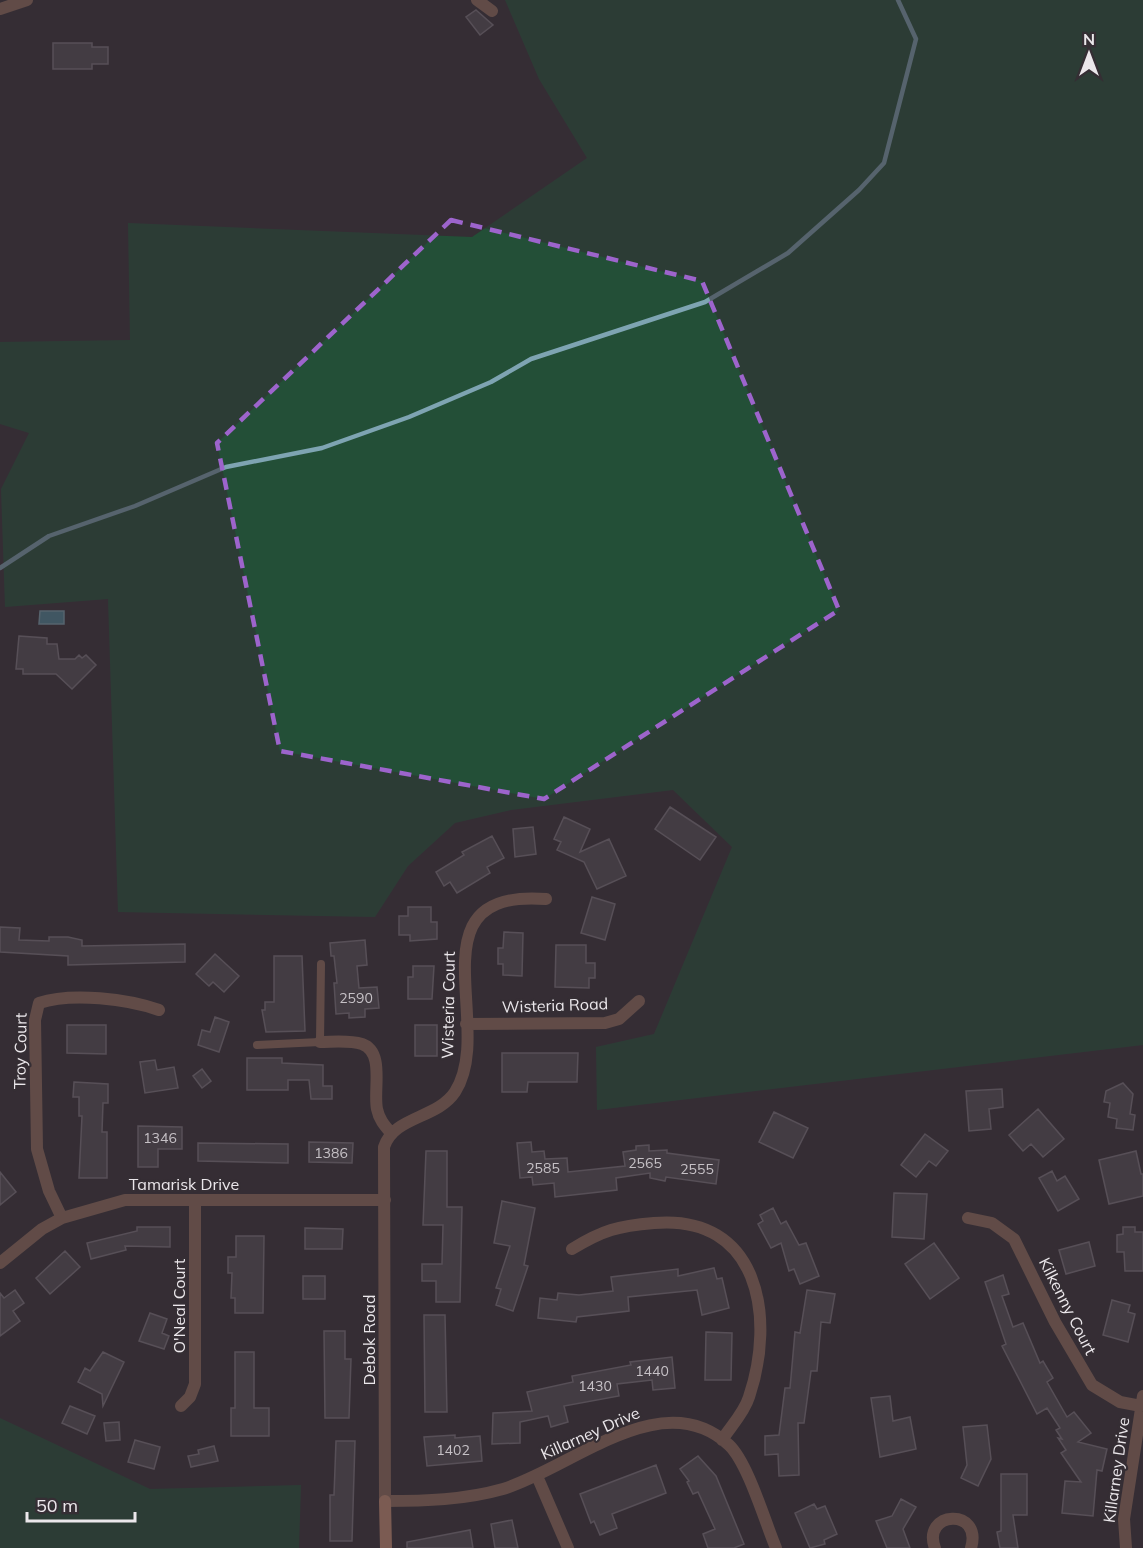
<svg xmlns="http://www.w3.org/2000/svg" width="1143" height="1548" font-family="Mulish,sans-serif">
<rect width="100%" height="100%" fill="#352e34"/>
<path fill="#234f37" d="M505,0H1143V1045L597,1110L596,1047L654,1034L732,847L673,790L511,810L455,823L408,866L375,917L118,912L108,599L5,607L1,489L29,433L0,424V342L130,340L128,223L472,237L587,158L539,79Z
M0,1418L150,1489L301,1485L299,1548H0Z"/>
<path fill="#4f8899" stroke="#7ea4b2" stroke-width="1.5" d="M40,611H64V624H39Z"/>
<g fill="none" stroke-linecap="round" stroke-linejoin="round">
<path stroke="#7ea4b2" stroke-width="4.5" d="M0,568L49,536L135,506L226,467L322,448L409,417L491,382L531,359L705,302L788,253L859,190L884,163L916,39L898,0"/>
</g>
<path fill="#564f56" stroke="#807880" stroke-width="1.5" d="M476,10L493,25L480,35L466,17Z
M53,43H92V47H108V64H92V69H53Z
M19,636L47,638V644H57L59,659H75L79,655L82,658L86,655L96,665L72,689L56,674H23V669H16Z
M670,807L716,837L700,860L655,829Z
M564,817L590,829L580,852L609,839L626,876L597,889L584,862L557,850L561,842L554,839Z
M533,827L536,854L515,857L513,829Z
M492,836L504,858L487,867L490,873L457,893L450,882L444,886L436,872L464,855L462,852Z
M592,897L615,904L605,940L581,933Z
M408,907H431V922H437V939L410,941V935H399V916H408Z
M0,927L20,928L19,940L49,941V937H68L82,940V946L185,944V962L68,965V956L0,952Z
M504,932L523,933L522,976L503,975V964H498V948H503Z
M365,940L367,965L357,966L359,988L377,987L379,1008L365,1009V1017L349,1018V1013L336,1014L334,983H337L334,956H331L330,943Z
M556,945H586V963H595V978H589V988L555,987Z
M215,954L239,976L224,992L213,982L209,986L196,974Z
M274,956H302L305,1031L266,1032L262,1010H265V1002H274Z
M413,966H434L432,999H408V977H413Z
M215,1017L229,1022L219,1052L198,1045L202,1030L210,1032Z
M67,1025H106V1054L67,1053Z
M415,1025H437V1056H415Z
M502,1053H578L577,1082H528L527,1092H502Z
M247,1058H282V1063L323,1065V1086H332V1099H311L309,1080H288V1090H247Z
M155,1060L157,1070L174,1067L178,1088L145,1093L140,1062Z
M202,1069L211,1081L202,1088L193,1076Z
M74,1082L108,1084V1103H103L102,1132H107V1178H79L82,1116H79V1097H73Z
M1123,1083L1133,1094L1130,1114L1135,1115L1133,1130L1116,1128L1117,1119L1108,1117L1110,1103L1104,1102L1106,1091Z
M1002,1089L1003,1107L989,1109L991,1129L969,1131L966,1091Z
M1038,1109L1064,1139L1043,1157L1031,1144L1023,1151L1009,1135Z
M774,1112L808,1128L793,1158L759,1142Z
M138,1126L182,1127V1149H158V1167H138Z
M925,1134L948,1151L936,1166L929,1161L916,1177L901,1165Z
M309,1142L353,1143L352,1163L309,1162Z
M531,1142L532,1152L544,1151L545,1159L567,1158L568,1172L625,1166L623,1152L636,1150V1146L649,1145V1151L667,1150V1153L719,1160L716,1184L666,1177L665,1181L650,1178V1173L616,1178L617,1190L555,1197L554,1183L533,1185L532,1177L520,1178L517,1143Z
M198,1143L288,1144V1163L198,1161Z
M426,1151H447V1207H462L460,1302H436V1281H422V1264H442L443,1225H423Z
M1136,1151L1141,1174H1143V1196L1109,1204L1099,1160Z
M1052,1171L1057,1181L1065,1176L1079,1199L1058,1211L1039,1178Z
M0,1172L16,1192L0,1205Z
M894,1193L927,1194L924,1239L892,1237Z
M502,1201L535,1208L524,1265L528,1266L513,1311L496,1305L501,1289L496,1288L510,1246L494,1243Z
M773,1208L781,1224L786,1221L799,1245L806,1243L819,1276L800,1284L794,1269L789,1271L781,1243L771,1248L758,1224L763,1221L760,1215Z
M137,1227H170V1247L125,1246L126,1250L91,1259L87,1243L137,1231Z
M1123,1227H1135V1232H1143V1271H1125L1124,1252H1117V1235L1123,1234Z
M305,1228L343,1229L342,1249H305Z
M236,1236H264L263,1313H235V1298H231L232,1273H228V1257H236Z
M1089,1242L1095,1266L1066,1274L1059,1250Z
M934,1243L959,1278L930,1299L905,1264Z
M65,1251L80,1267L50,1294L36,1278Z
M714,1268L717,1279L722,1278L729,1308L702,1315L697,1290L628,1297L629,1311L577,1317L576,1322L538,1318L540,1298L557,1300L558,1293L579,1295L613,1291L611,1277L678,1269V1276Z
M1003,1275L1009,1294L1002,1296L1013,1327L1023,1323L1040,1363L1043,1361L1053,1378L1047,1382L1067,1417L1074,1412L1091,1433L1078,1442L1107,1449L1102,1471L1097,1470L1093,1516L1062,1513L1065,1481L1081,1482L1061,1453L1066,1450L1058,1438L1062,1439L1056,1430L1060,1428L1047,1408L1037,1414L1002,1346L1006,1344L985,1282Z
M303,1276H325V1299H303Z
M15,1290L24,1303L13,1311L20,1321L0,1336V1293L4,1298Z
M807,1290L835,1294L830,1323L821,1322L817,1371H811L804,1423H798L799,1475L779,1476L778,1454L765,1455V1436L779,1435L785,1388H790L795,1332L800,1333Z
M1112,1300L1130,1305L1128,1312L1135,1314L1128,1342L1103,1335Z
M150,1313L167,1319L162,1333L169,1336L164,1349L139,1341Z
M424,1315H445L447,1412H425Z
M324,1331H345V1359H351L349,1418H325Z
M706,1332L732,1333L731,1380H705Z
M103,1352L124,1362L103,1406L102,1394L78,1382L85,1368L90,1371Z
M235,1352H254V1408H269V1436H231V1408H235Z
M672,1357L675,1388L653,1390L652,1380L617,1384L619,1396L564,1406L568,1422L551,1427L548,1416L520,1422V1443L492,1444L493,1413L532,1411L527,1392L573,1382L572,1376L631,1365L630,1362Z
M890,1396L893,1421L910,1417L916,1449L880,1457L871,1398Z
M70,1406L95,1416L87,1434L62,1423Z
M119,1422L120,1440L106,1441L104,1423Z
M987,1425L991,1459L978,1486L961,1478L967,1465L963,1427Z
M455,1435V1438L480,1436L482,1461L427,1466L424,1437Z
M135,1440L160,1447L154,1469L128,1462Z
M336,1441H355L352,1541H330V1495H334Z
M214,1446L218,1461L191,1467L188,1456L199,1454L198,1450Z
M698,1456L716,1476L744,1544L734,1548H708L703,1534L715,1529L698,1492L693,1494L687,1482L689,1481L680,1469Z
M656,1465L666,1493L612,1514L617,1528L600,1535L594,1521L591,1523L580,1494Z
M1001,1474H1027V1515H1013L1018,1548H1000L997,1532L1001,1531Z
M901,1499L916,1507L903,1529L910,1548H887L876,1521L892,1516Z
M814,1504L817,1509L825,1506L837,1534L824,1540L825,1544L810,1548L795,1513Z
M512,1520L518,1548H495L491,1524Z
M470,1530L473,1548H407V1542Z"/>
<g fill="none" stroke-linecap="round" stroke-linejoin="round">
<path stroke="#97705e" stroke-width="8" d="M257,1045L320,1042L321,964"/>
<path stroke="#97705e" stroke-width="12" d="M477,0L492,11
M0,9L27,0
M546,899C409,888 497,1027 455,1092C437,1119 394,1116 384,1147L385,1501C425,1501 464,1500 503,1489C572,1468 662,1383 729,1445C748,1463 765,1522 776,1548
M466,1024L605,1023L619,1019L639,1001
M320,1042C333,1042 349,1040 362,1044C385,1052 373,1090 377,1109C379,1119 384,1125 391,1133
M62,1218L49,1191L37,1149L35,1020L39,1003C72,992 128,999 159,1010
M968,1218L992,1223L1014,1239L1055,1322L1092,1385L1120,1402L1141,1406
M572,1249C603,1230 618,1226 654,1223C759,1214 776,1317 749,1397C744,1413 731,1426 722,1440
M0,1263L42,1229L62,1218L125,1200H385
M181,1406L190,1397L195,1384V1200
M537,1476L568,1548
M935,1548C921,1511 983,1507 971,1548
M1126,1548L1124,1519L1143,1396"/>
<path stroke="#d19376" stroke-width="12" d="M385,1501L386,1548"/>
</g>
<path d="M0 0H1143V1548H0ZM451,220L702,281L839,610L544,799L280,751L217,443Z" fill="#352e34" fill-opacity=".55" fill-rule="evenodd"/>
<path fill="none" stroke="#9d64cc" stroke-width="4.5" stroke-dasharray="12 8" stroke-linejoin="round" d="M451,220L702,281L839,610L544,799L280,751L217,443Z"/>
<g text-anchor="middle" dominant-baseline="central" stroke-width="4.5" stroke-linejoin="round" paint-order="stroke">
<g font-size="14" fill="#c6c1c6">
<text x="356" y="998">2590</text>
<text x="160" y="1138">1346</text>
<text x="331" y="1153">1386</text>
<text x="645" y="1163">2565</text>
<text x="543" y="1168">2585</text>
<text x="697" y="1169">2555</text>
<text x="652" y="1371">1440</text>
<text x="595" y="1386">1430</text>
<text x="453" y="1450">1402</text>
</g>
<g font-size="16" fill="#ebe7eb" stroke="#352e34">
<text transform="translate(448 1005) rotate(-89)">Wisteria Court</text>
<text transform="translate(555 1005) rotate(-2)">Wisteria Road</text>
<text transform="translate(20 1051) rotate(-89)">Troy Court</text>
<text x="184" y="1184">Tamarisk Drive</text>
<text transform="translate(179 1306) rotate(-90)">O'Neal Court</text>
<text transform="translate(1068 1306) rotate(63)">Kilkenny Court</text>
<text transform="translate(369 1340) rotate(-90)">Debok Road</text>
<text transform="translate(590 1433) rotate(-24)">Killarney Drive</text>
<text transform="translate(1116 1470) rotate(-82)">Killarney Drive</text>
</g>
</g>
<g transform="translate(1089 54)" stroke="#352e34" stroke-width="4.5" paint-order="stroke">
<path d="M0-4.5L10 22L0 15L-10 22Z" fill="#ebe7eb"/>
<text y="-9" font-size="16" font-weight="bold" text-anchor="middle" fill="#ebe7eb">N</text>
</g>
<path d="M27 1512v9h108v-9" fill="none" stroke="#ebe7eb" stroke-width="3"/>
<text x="36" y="1512" font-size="18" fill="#ebe7eb" stroke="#352e34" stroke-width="4.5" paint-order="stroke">50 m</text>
</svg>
